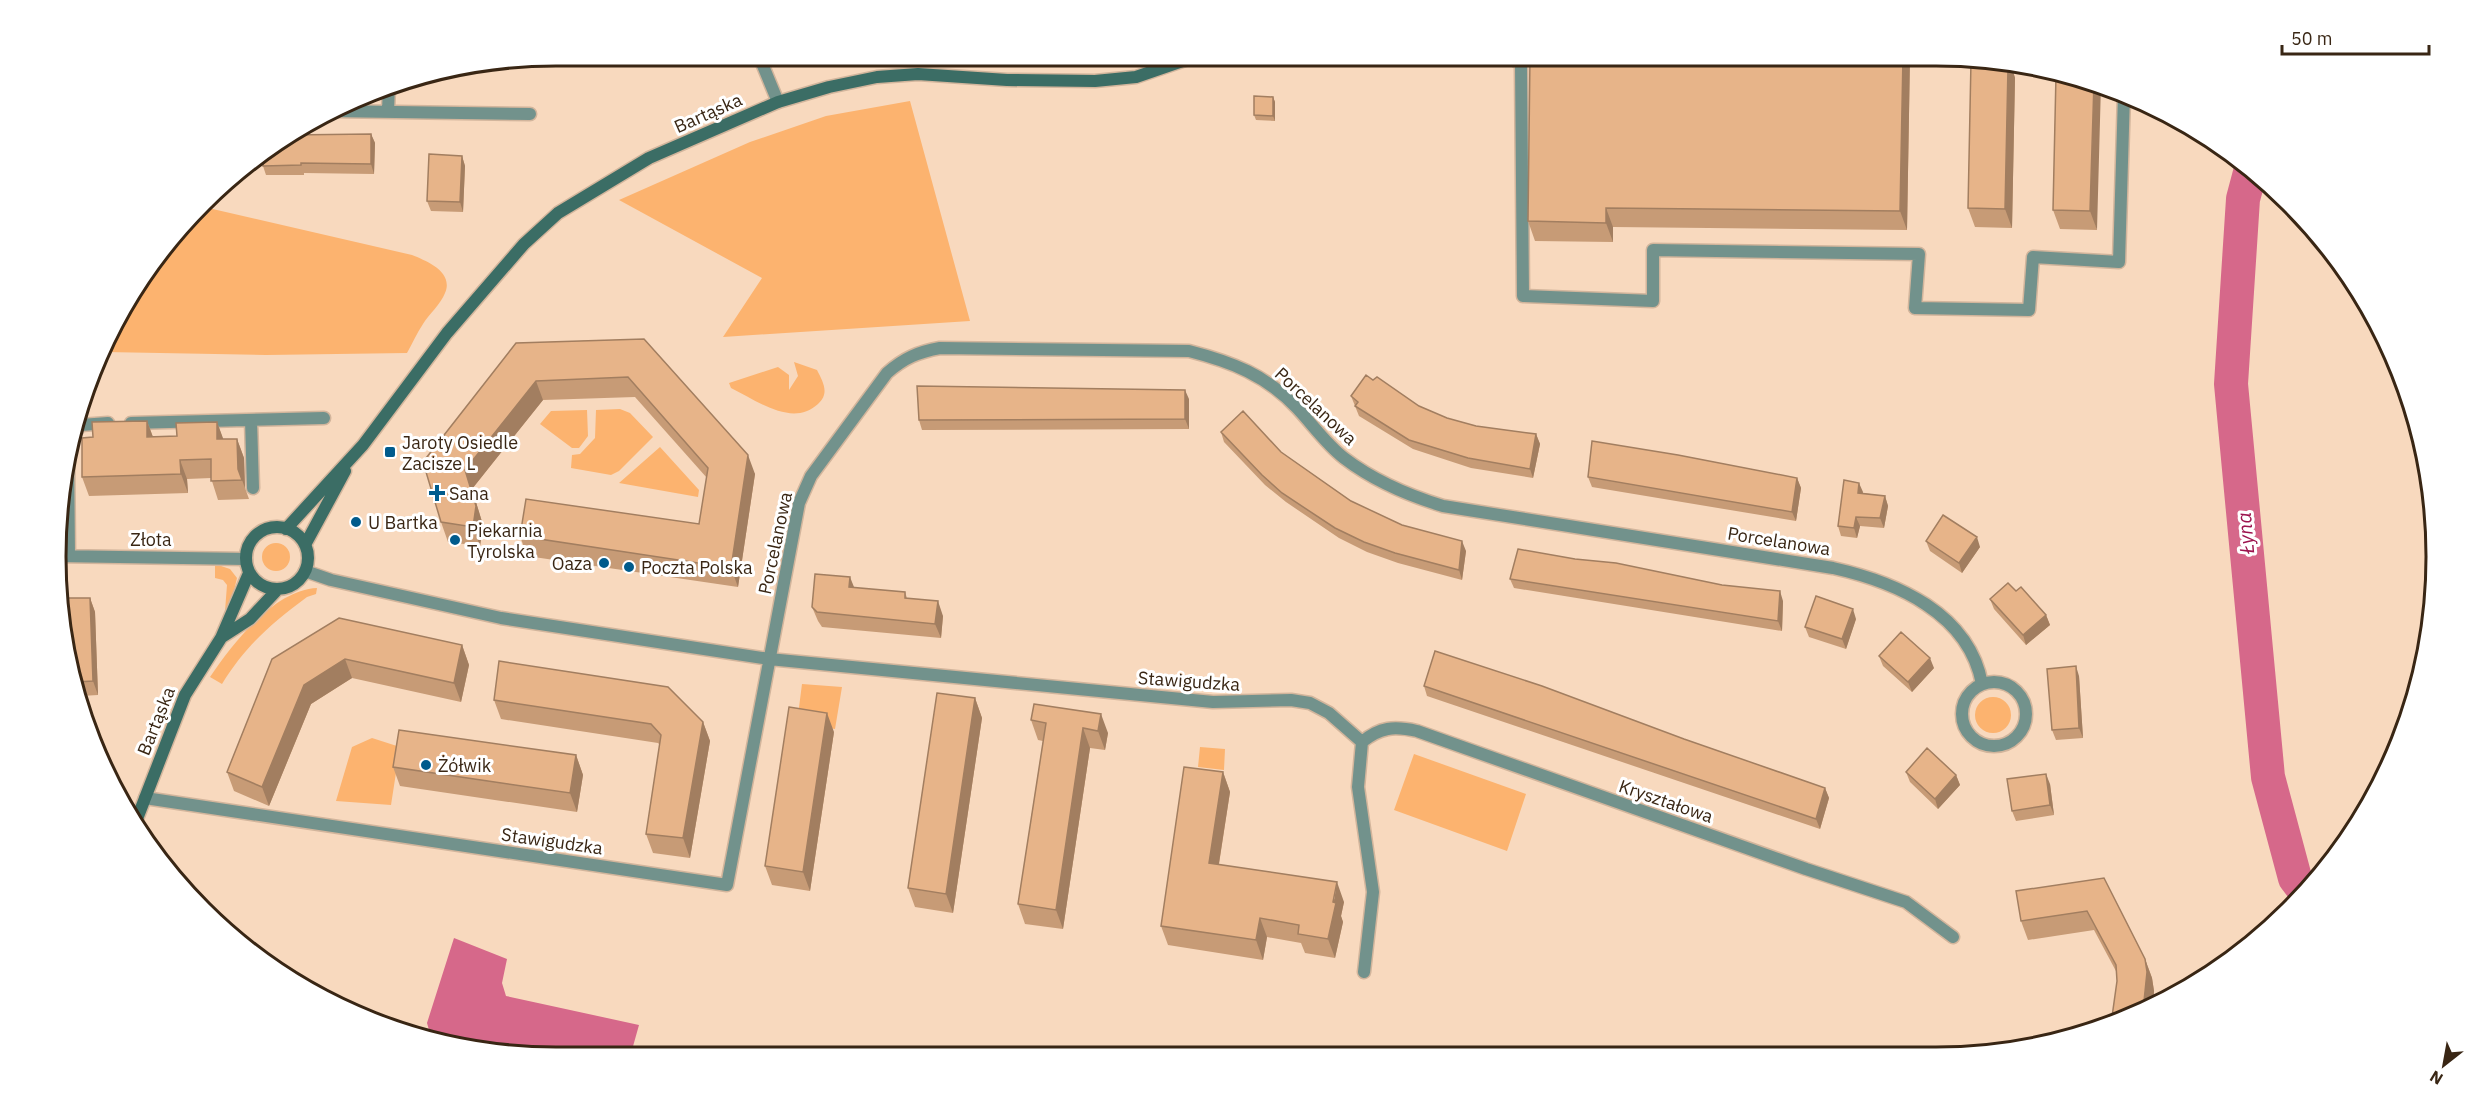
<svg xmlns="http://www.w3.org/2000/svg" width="2492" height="1113" font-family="'IBM Plex Sans',sans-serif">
<rect width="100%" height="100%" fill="#f8d9be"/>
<path fill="#fcb36f" d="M1024,56H1142L1069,62L1023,61Z
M910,101L970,321L723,337L762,278L619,200L750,142L826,116Z
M204,207L412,255C427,261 454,272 445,293C441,304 429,314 423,324C417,333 412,344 407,353L266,355L105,352L123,306Z
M794,362L817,370C823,382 830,393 818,404C792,428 756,400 731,388L729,383L778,367L789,375V390L798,376Z
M620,409L630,413L653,437L619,471L611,475L571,468L572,455L580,454L595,438L596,410Z
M587,410L588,436L579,448H572L540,424L551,411Z
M660,447L699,490L698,497L619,483Z
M262 557a14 14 0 1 1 28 0a14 14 0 1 1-28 0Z
M215,564L230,569L237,578L232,599L225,611L227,585L223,580L215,578Z
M317,588L316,594L307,597C271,624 246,645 222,684L210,677C233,643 274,590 317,588Z
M802,684L842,687L835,729L797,723Z
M1975 715a18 18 0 1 1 36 0a18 18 0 1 1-36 0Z
M372,738L400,747L391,805L336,801L352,747Z
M1200,747L1225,749L1224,770L1198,767Z
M1414,754L1526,794L1507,851L1394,810Z"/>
<path fill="#d6688a" d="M454,938L507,959L502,983L506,996L639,1025L630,1057H557L431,1037L427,1023Z"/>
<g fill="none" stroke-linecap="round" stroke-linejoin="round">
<path stroke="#d6688a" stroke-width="34" d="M2251,169L2243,199L2231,384L2268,777L2295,878L2304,890"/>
<g stroke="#d2b59c" stroke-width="15">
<path id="street" d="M759,56L778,102
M1508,56L1521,64L1523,296L1653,301V250L1919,254L1915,308L2029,310L2033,257L2119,262L2124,95
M331,111L530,114
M388,112L389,85
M251,420L253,488
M131,423L324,418
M76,431L81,425L108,423
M68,450L69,556
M56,556L246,559
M305,571L331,580L501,618L769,659L1213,702L1291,700L1310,703L1329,713L1362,742L1358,787L1373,892L1364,972
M1962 714a32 32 0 1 1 64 0a32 32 0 1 1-64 0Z
M1362,742C1380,727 1394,726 1417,731L1806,869L1906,902L1953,937
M145,798L727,885L799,503L811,476L887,373C904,358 918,352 940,348L1189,351C1232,362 1266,375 1297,408C1313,425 1326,444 1344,458C1374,481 1407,495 1443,506L1833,568C1896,582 1969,613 1982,684"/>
</g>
<g stroke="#d2b59c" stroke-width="15">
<path id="secondary" d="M246 558a31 31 0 1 1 62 0a31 31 0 1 1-62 0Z
M286,529L363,445L447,333L524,244L558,213L649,158L778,102L829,87L877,77L918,74L1007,80L1095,81L1136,77L1197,56
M305,545L345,471
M222,637L250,619L278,589
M135,824L185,695L221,638L249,573"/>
</g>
<use href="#street" stroke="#72928c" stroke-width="12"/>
<use href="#secondary" stroke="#3b6d65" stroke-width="12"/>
</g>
<path fill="#c79b76" d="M1625,56H1910L1907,230L1613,227V242L1535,241L1528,221Z
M1971,61L2012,68L2015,78L2012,228L1975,227L1968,208Z
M2056,75L2097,230L2060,229L2053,210Z
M1273,97L1275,102V121L1256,120L1254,115Z
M371,134L375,143L374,174L304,173V175H266L263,166Z
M462,156L465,166L463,212L431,211L427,201Z
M644,339L755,474L738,587L527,556L520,536L699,524L707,478L635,397L543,400L472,489L483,525L480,546L448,542L441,522L516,343Z
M1351,396L1419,406L1447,418L1476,426L1536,434L1540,444L1533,478L1471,468L1413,449L1359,416Z
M1189,399V429L922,430L919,420Z
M147,421L153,437L177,436L217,422L223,439H237L244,458L245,488L249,499L218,500L211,478L187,479L188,493L89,496L82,477L93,437Z
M1221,432L1281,452L1351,501L1402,525L1466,551L1462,580L1398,563L1367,552L1339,538L1286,502L1265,485L1224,442Z
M1588,477L1797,478L1801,488L1796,521L1592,487Z
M1863,492V493L1885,496L1888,506L1884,528L1860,526L1857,538L1841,536L1838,526Z
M1926,541L1980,547L1962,573L1930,551Z
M1510,579L1783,601L1782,631L1514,588Z
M854,588L905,592L907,598L943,616L941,638L822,627L818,621L812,607Z
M2016,591L2046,615L2050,625L2026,645L1994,609L1990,599Z
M90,598L95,612L98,695L81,696L65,654Z
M1856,619L1846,649L1809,637L1805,627Z
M462,645L469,665L461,702L352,678L311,704L269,806L234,791L227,772L272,659Z
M1879,656L1934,668L1912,692L1883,666Z
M2079,676L2083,738L2056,740L2052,730Z
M1424,686L1684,739L1825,788L1829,798L1820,829L1427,696Z
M975,698L982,718L953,913L915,907L908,888Z
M494,700L703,722L710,741L690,858L653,853L646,834L660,745L658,743L501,719Z
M1034,704L1108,733L1105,750L1090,748L1063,929L1025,924L1018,904L1043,741L1038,740L1031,720Z
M834,732L810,891L772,885L765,866Z
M576,755L583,775L577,812L400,786L393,767Z
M1223,772L1230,792L1219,864L1344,902L1341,916L1343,922L1335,958L1305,953L1301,943L1267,937L1263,960L1168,945L1161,926Z
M1906,772L1956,775L1960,785L1938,809L1910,782Z
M2050,784L2054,815L2016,821L2012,811Z
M2104,878L2145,959L2152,978L2154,991L2153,1005L2128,1019L2117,981V973L2094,930L2028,940L2021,921Z"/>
<path fill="#a27e60" d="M1903,56H1910L1907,230L1900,211Z
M2008,67L2012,68L2015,78L2012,228L2005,209Z
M2094,82L2101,84L2097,230L2090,211Z
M1273,97L1275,102V121L1273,116Z
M371,134L375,143L374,174L371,164Z
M462,156L465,166L463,212L460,202Z
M1606,208L1613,227V242L1606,223Z
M536,381L543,400L472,489L483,525L480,546L473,527L465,470Z
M1185,390L1189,399V429L1185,419Z
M147,421L154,440L147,437Z
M217,422L224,441L217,439Z
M1536,434L1540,444L1533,478L1530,469Z
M237,439L244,458L245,488L249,499L238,469Z
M748,455L755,474L738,587L731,568Z
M180,460L187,479L188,493L181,474Z
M1797,478L1801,488L1796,521L1792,512Z
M1859,483L1863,492L1861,502L1858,493Z
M1885,496L1888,506L1884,528L1880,518Z
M1856,517L1860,526L1857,538L1854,528Z
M1977,537L1980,547L1962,573L1959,563Z
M1462,541L1466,551L1462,580L1459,570Z
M850,577L856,592L849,587Z
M1780,591L1783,601L1782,631L1778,621Z
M90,598L95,612L98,695L93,681Z
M938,601L943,616L941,638L935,624Z
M1853,609L1856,619L1846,649L1842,639Z
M2046,615L2050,625L2026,645L2023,635Z
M462,645L469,665L461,702L454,683Z
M1930,658L1934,668L1912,692L1908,682Z
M345,659L352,678L311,704L269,806L262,787L304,685Z
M2076,666L2079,676L2083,738L2079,728Z
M975,698L982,718L953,913L946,894Z
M827,713L834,732L810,891L803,872Z
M1101,714L1108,733L1105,750L1098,731Z
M703,722L710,741L690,858L683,838Z
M1083,728L1090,748L1063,929L1056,910Z
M576,755L583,775L577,812L570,793Z
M1223,772L1230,792L1216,882L1209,863Z
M2046,774L2050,784L2054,815L2050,805Z
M1956,775L1960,785L1938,809L1935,799Z
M1825,788L1829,798L1820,829L1816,819Z
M1337,882L1344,902L1341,916L1343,922L1335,958L1328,939Z
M1260,918L1267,937L1263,960L1256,940Z
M2145,959L2152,978L2154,991L2153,1005L2143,1011Z"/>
<path fill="#e7b489" stroke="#a27e60" stroke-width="1.5" d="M1530,56L1625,57V56H1903L1900,211L1606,208V223L1528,221Z
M1971,61L2008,67L2005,209L1968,208Z
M2056,75L2094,82L2090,211L2053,210Z
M1254,96L1273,97V116L1254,115Z
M371,134V164L301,163V165L263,166V154L289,135Z
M429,154L462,156L460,202L427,201Z
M644,339L748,455L731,568L520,536L526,499L699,524L708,468L628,377L536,381L465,470L476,506L473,527L441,522L423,462L516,343Z
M1366,375L1373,380L1377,377L1419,406L1447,418L1476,426L1536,434L1530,469L1468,458L1409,440L1355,406L1358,402L1351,396Z
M917,386L1185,390V419L919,420Z
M1243,411L1281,452L1351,501L1402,525L1462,541L1459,570L1395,553L1364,542L1335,528L1282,493L1262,475L1221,432Z
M147,421V437L177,436L176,423L217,422V439H237L238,469L242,480L211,481V459L180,460L181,474L82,477V438L93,437L92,422Z
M1592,441L1678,455L1797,478L1792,512L1588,477Z
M1844,480L1859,483L1858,493L1885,496L1880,518L1856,517L1854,528L1838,526Z
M1943,515L1977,537L1959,563L1926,541Z
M1518,549L1575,559L1616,563L1722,585L1780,591L1778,621L1510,579Z
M815,574L850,577L849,587L905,592V598L938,601L935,624L817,612L812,607Z
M2008,583L2016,591L2021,587L2046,615L2023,635L1990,599Z
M1816,596L1853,609L1842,639L1805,627Z
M60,598H90L93,681L76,682L65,654Z
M339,618L462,645L454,683L345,659L304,685L262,787L227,772L272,659Z
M1901,632L1930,658L1908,682L1879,656Z
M1435,651L1542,686L1684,739L1825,788L1816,819L1424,686Z
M499,661L668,687L703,722L683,838L646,834L661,735L651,724L494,700Z
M2076,666L2079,728L2052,730L2047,669Z
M937,693L975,698L946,894L908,888Z
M1034,704L1101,714L1098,731L1083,728L1056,910L1018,904L1046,723L1031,720Z
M789,707L827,713L803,872L765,866Z
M399,730L576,755L570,793L393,767Z
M1927,748L1956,775L1935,799L1906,772Z
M1184,767L1223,772L1209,863L1337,882L1333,902L1336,903L1328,939L1298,934L1299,925L1260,918L1256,940L1161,926Z
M2046,774L2050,805L2012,811L2007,779Z
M2104,878L2145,959L2147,972L2143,1011L2128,1019L2111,1024L2117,981L2116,965L2087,911L2021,921L2016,891Z"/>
<g fill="#005b8c" stroke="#fff" stroke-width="2">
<rect x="384" y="446" width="12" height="12" rx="3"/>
<path d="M434 484h6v6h6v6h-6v6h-6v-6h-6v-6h6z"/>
<circle cx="356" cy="522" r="6"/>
<circle cx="455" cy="540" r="6"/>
<circle cx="604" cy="563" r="6"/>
<circle cx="629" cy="567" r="6"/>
<circle cx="426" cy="765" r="6"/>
</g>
<g text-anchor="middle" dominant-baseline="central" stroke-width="6" stroke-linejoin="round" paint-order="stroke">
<g font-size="18" fill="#392614" stroke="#fff">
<text transform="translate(708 113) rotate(-24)">Bartąska</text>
<text transform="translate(1316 406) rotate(43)">Porcelanowa</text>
<text x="151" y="539">Złota</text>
<text transform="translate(1779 541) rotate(9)">Porcelanowa</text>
<text transform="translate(775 543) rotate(-78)">Porcelanowa</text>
<text transform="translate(1189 681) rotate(4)">Stawigudzka</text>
<text transform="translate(156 721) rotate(-68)">Bartąska</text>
<text transform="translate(1666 801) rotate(19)">Kryształowa</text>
<text transform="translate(552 841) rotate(8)">Stawigudzka</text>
</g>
<g font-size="18" fill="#392614" stroke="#fff" text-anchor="start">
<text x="402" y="442">Jaroty Osiedle<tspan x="402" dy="21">Zacisze L</tspan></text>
<text x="449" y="493">Sana</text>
<text x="368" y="522">U Bartka</text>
<text x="467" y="530">Piekarnia<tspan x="467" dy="21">Tyrolska</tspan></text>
<text x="592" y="563" text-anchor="end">Oaza</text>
<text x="641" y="567">Poczta Polska</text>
<text x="438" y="765">Żółwik</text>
</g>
<g font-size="20" font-style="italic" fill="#9c144e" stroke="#fff">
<text transform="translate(2245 533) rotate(-95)">Łyna</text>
</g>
</g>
<path d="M0 0H2492V1113H0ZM556 66H1936A490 490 0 0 1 2426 556V557A490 490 0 0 1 1936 1047H556A490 490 0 0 1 66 557V556A490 490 0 0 1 556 66Z" fill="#fff" fill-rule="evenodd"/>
<path fill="none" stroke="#392614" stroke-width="3" d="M556 66H1936A490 490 0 0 1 2426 556V557A490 490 0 0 1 1936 1047H556A490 490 0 0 1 66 557V556A490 490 0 0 1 556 66Z"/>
<g transform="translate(2444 1065) rotate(211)" stroke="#ffffff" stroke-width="4.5" paint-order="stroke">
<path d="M0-4.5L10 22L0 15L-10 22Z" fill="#392614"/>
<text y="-9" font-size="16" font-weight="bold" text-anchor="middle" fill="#392614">N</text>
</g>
<path d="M2282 45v9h147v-9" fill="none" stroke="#392614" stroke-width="3"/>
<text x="2291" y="45" font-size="18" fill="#392614" stroke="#ffffff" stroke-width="4.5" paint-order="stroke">50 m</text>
</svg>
